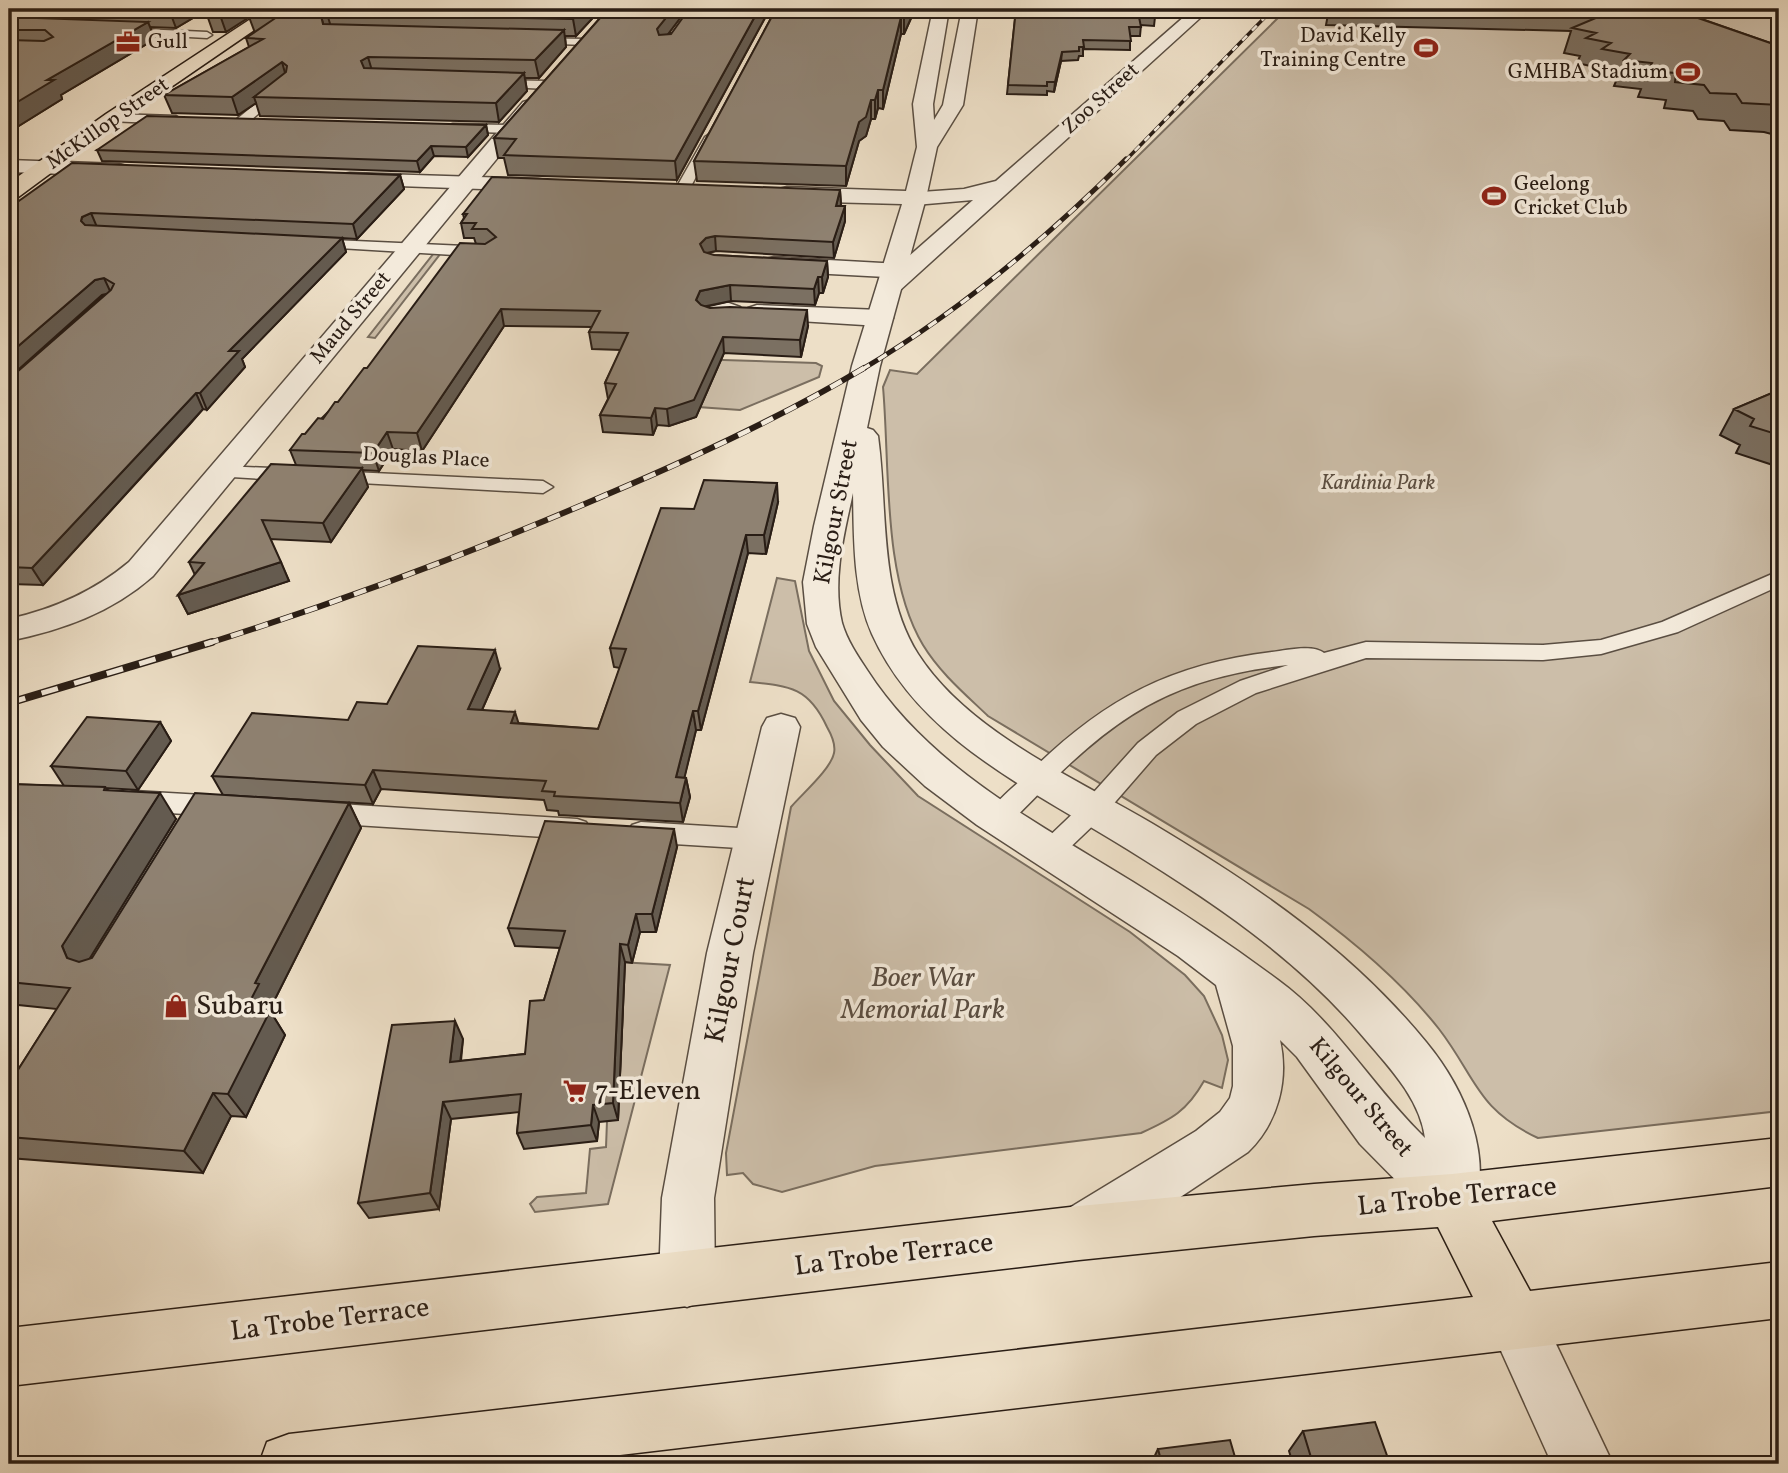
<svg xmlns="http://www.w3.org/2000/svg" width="1788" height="1473" font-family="Vollkorn,serif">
<rect width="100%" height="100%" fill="#eddfc7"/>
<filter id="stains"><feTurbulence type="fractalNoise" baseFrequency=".00286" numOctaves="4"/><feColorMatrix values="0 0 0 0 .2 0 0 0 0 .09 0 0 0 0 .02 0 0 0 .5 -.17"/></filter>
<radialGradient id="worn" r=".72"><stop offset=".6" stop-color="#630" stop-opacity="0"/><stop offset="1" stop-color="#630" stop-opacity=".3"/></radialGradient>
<path fill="#ccbea9" stroke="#7a6e5f" stroke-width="2" d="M1287,9H1779V1111L1538,1138C1476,1109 1476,1077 1439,1029C1402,982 1357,944 1309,909L988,716C965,694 940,673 923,645C882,577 890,465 883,387L890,370L917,374Z
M434,253H441L375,338L368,337Z
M690,359L816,363L822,366L819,377L740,410L670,405Z
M777,578L795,581L809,651L834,701L870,745L918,796L1130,932L1185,975L1204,996L1222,1035L1228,1060L1222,1088L1204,1081C1187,1111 1172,1119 1141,1133L875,1166L782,1192L753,1184L743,1173L727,1175L726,1153L791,807C802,794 831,769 834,753C836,744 831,734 827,727C809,688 791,686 750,682Z
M619,962L670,965L608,1204L535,1212L530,1204L537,1197L586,1193L590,1149L606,1147L607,1121L618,1119L623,1010Z"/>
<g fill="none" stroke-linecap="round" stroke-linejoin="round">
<g stroke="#5a4e42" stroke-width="3">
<path id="service" d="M720,9H781L782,10L777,13L725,12Z
M120,28L207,32L212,35L207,38L116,33L115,31Z
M532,38L586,39L591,42L586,45L528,43V39Z
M493,80L547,81L553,85L547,89L489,86L487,84Z
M280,84L290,87L245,125H237V119Z
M113,114L176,116L182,120L176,124L109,121V115Z
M453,124L509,125L515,129L509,133L449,131V125Z
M711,133L717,137L689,190L682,194L677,193L675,190L705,137Z
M311,239L487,247L495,252L487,257L306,246L304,243L306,240Z
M222,466L295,469L305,475L295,481L215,476L212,472Z
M331,471L543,481L553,487L543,493L324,481L321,477Z
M1779,571V586L1678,632L1601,654L1543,660L1366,658L1256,693L1196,724L1156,755L1103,816L1059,858L1050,861L1041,858L1037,851L1041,844L1085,802L1138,743L1178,712L1240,681L1288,665C1151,680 1100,731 1008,825L999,828L990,825L986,818C996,800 1015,786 1030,772C1103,700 1170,664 1272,652C1287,650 1313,644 1324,653L1366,642L1543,645L1601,640L1662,622Z
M134,791L220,796L229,799L233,806L229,813L220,816L134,811L125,808L121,801L125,794Z
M323,803L577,819L586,822L590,829L586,836L577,839L323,823L314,820L310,813L314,806Z
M641,822L755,829L764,832L768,839L764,846L755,849L641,842L632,839L628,832L632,825Z"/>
</g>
<g stroke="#5a4e42" stroke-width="3">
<path id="minor" d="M1193,9H1210L898,292L889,294L880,292L877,287L886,277L774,271L766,269L762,264L766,259L774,257L900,264L973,200L915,205L907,203L904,198L907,193L964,189L996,181Z
M530,100L540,106L537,110L153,576C111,613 62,630 9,641V619C54,609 93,592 129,562L523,102Z
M715,298L740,307L744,312L740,317C728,320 710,317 702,306L706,301Z
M757,305L880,310L889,313L893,318L889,323L880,326L748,318L744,313L748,308Z
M781,714L795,718L800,727L753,953L714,1198L715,1279L707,1299L687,1307L667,1299L659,1279L662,1198L707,953L762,727L767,718Z"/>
</g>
<g stroke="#5a4e42" stroke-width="3">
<path id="tertiary" d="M933,9H949L933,104L934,120L943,105L962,9H978L963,105L937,147L926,198L880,366L867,428L873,430L878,436C888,507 878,591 918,654C968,732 1075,778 1153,824C1255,885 1350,949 1426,1042C1464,1088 1496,1158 1471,1218L1452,1226L1433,1218L1360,1144L1297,1057L1280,1040C1289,1080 1278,1123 1248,1152L1104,1248L1085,1255L1066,1248L1058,1229L1066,1210L1196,1131L1220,1112L1230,1098L1233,1086V1046L1216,985L1178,956L977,825L925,786L883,747L861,720L816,647L807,624L803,582L814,526L852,366L902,204L787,201L779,199L776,194L779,189L787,187L906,191L917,147L913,104ZM853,493C854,539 853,591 872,634C920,741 1033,790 1127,849C1211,901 1294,956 1359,1032C1385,1063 1420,1097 1425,1138C1373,1088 1337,1023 1278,980C1231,945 1183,913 1133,882C1036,822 930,768 867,670C857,655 847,640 842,623C832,580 844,534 853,493Z
M9,160L119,164L126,166L130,170L126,174L119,176L9,172Z
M350,173L538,179L546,180L549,185L546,190L538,191L342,184L339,179L342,174Z
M1516,1294L1536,1302L1613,1464H1552L1488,1322L1496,1302Z"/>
</g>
<g stroke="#291d15" stroke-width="3">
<path id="trunk" d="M266,9H285L120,122L17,198L9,199V183L106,114Z
M1779,1138V1186L1492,1221L1530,1291L1779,1262V1318L544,1464H259L267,1442L289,1434L1473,1297L1438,1227L1314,1236L1079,1260L9,1386V1328L1079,1206L1314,1184L1452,1174Z"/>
</g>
<use href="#service" fill="#f3eadb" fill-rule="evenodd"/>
<use href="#minor" fill="#f3eadb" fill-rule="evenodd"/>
<use href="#tertiary" fill="#f3eadb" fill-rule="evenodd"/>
<use href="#trunk" fill="#eddfc7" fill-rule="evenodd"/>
<g stroke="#291d15" stroke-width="3.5">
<path id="rail-far3" d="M1125,161L1273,9"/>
</g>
<g stroke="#291d15" stroke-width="5">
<path id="rail-far2" d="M861,370C959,312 1046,239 1126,159"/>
</g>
<g stroke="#291d15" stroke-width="6">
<path id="rail-far1" d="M206,644C343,601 476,551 608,494C695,457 782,417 864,368"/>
</g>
<g stroke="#291d15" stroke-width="8">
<path id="rail" d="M9,703L212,642"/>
</g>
<use href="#rail-far3" stroke="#f3eadb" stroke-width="2.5" stroke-dasharray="7" stroke-linecap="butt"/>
<use href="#rail-far2" stroke="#f3eadb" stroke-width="3.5" stroke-dasharray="10" stroke-linecap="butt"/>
<use href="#rail-far1" stroke="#f3eadb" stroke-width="4.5" stroke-dasharray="13" stroke-linecap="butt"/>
<use href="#rail" stroke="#f3eadb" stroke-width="5" stroke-dasharray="17" stroke-linecap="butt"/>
</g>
<path fill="#7b7062" stroke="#291d15" stroke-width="2" d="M9,9H208L176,28L150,27L155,39L61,95L62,99L9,132Z
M601,9L576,36H565L566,47L539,78H525L527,91L499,122L260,116L256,103L238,115L172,113L164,95L249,47L246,38L255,33L249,17L226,32H213L207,15Z
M608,9H687L668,34L759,9H765L766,16L677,180L508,175L504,158H498L494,138Z
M776,9L914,12L904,34H901L883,109L878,108L875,119H871L866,136L859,141L846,186L697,181L694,161Z
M1016,9L1155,17L1154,26L1141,25L1140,36H1130V50L1083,49V56H1079L1078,60L1061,61L1054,92L1047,91V95L1007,94Z
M1329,9H1779L1693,16L1779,46V136L1764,132L1730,130L1724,121L1698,119L1693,111L1664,108L1666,100L1638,97L1641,89L1614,86L1617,79L1593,74L1595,67L1577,63L1580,56L1564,53L1571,31L1326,25Z
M486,125L488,135L468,157L434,156L420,172L102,161L97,150Z
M400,175L404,189L357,239L342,238L346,252L242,359L245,367L207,410L203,409L190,424L43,585L10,584L9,586V379L105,294L102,295L9,378V208Z
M840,190L841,206H845V221L834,258L716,251L708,253L714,255L827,261L828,277L823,293H819L815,305L731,301L705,307L808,326L801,357L724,353L696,417L669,426L657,425L653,435L603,432L600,415L608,399L605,383L621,350L592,349L589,332L592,327L504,326L422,451L393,449L379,471L362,470L368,487L331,542L270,539L289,581L188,614L178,595L195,575L189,562L296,465L290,450L338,402L476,244L474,238H464L461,223L464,218L463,214Z
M1779,390V467L1736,453L1740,445L1720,435L1734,409Z
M778,502L766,554L748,553L701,730H696L684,778H686L690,797L683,822L559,815L558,811L547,810L544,800L381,789L373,804L223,795L212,776L387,704L500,669L482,710L519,723L598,729L620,668L614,667L610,648L694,509Z
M160,722L171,741L138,790L106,788L107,790L176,819L89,959L349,803L361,828L272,1005L275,1008L272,1014L285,1035L246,1117L231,1116L203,1173L9,1158V1084L57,1009L9,1004V784L64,786L51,766Z
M677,847L656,932H640L632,963L625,962L618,1120L599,1122L597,1141L524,1149L517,1133L519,1112L451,1119L439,1209L369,1218L358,1203L463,1039L461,1061L525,1054L544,1000L560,948L515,946L508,928Z
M1303,1431L1390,1464H1293L1289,1451Z
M1158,1449L1237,1464H1151Z"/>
<path fill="#645b50" stroke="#291d15" stroke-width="2" d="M175,9H208L176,28L170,12Z
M231,9H262L226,32L220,15Z
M583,9H601L576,36L573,19Z
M673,9H687L659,46L657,29Z
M759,9H765L766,16L677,180L675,161Z
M908,9H915L904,34V17Z
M1633,9H1779V10L1629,21Z
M327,14L332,30L328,41L321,16Z
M901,17V34L883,109V90Z
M148,22L155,39L61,95L62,99L9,132V107L47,80Z
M564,30L566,47L539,78L535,60Z
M1062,52L1061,61L1054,92L1055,82Z
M368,57L373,74L366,79L361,61Z
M282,62L287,80L254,97L256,103L238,115L232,97Z
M524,73L527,91L499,122L496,103Z
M878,90V108L875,119V100Z
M871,100V119L866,136L859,141L846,186V166L859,122Z
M486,125L488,135L468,157L466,147Z
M431,146L434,156L420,172L417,161Z
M400,175L404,189L357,239L353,224Z
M840,190L841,204L836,221V206Z
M845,206V221L834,258L833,242Z
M91,213L97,227L89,232L81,221L82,217Z
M715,236L716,251L707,253L702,259L700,244L706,238Z
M342,238L346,252L242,359L245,367L207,410L200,393L229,351Z
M827,261L828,277L823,293L822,277Z
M818,277L819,293L815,305L814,289Z
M104,278L111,293L102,295L9,378V354L95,280Z
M730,285L731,301L702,307L696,300L700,291Z
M501,309L504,326L422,451L417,433Z
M807,310L808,326L801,357L800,340Z
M723,337L724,353L696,417L669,426L667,409Z
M196,393L203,409L43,585L32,568Z
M655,408L657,425L653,435L651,418Z
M387,432L393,449L379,471L373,453Z
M362,468L368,487L331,542L323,523Z
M777,483L778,502L766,554L764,535Z
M746,535L748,553L701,730L698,711Z
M281,562L289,581L188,614L178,595Z
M495,650L500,669L474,728L468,709Z
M693,711L696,730L680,796L676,777Z
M515,712L521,731L511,723Z
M160,722L171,741L138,790L126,771Z
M373,770L381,789L373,804L365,785Z
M686,778L690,797L683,822L680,803Z
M160,793L176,819L82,971L67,958L62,946Z
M349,803L361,828L272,1005L275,1008L272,1014L285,1035L246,1117L228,1094L246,1009L255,983Z
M674,829L677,847L656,932L652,914Z
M636,914L640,932L632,963L628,945Z
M620,944L625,962L618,1120L613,1103Z
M455,1021L463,1039L458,1079L450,1062Z
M213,1093L231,1116L203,1173L184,1151Z
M443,1102L451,1119L439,1209L430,1193Z
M593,1105L599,1122L597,1141L591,1125Z"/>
<path fill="#8f8272" stroke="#291d15" stroke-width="2" d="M75,9H175L170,12Z
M210,9H231L220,15H207Z
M260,9H583L573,19L327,14L321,16L323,24L564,30L535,60L368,57L361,61L364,68L524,73L496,103L254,97L286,72L287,66L282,62L232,97L164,95L263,39L246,38L277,17L249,16Z
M608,9H673L657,29L659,35L671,34L689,9H759L675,161L504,155L516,139L494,138Z
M776,9H908L904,17H901L883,90H878L875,100H871L866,117L859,122L846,166L694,161Z
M1016,9H1154L1155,17H1139L1141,27H1129L1131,41L1083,40L1084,47H1079V51L1062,52L1055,82H1047V86L1008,85Z
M1617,9H1672L1779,46V105L1742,103L1736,94L1710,93L1704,85L1675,82L1676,73L1648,71L1652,63L1624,60L1630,54L1602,49L1611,43L1586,38L1596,33L1572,28Z
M9,17L148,22L47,80H54L9,107V40L44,41L53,37L45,30H9Z
M147,116L486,125L466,147L431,146L417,161L97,150Z
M72,163L400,175L353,224L91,213L82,217L81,221L85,225L342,238L229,351H239L200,393H196L182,408L32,568L9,567V379L111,290L114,284L104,278L95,280L9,354V208Z
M492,177L840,190L836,206H845L833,242L715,236L706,238L700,244L704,252L714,255L827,261L822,277H818L814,289L730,285L700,291L696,300L701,305L710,308L730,307L807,310L800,340L723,337L694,400L667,409L655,408L651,418L600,415L616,384L605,383L628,333L589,332L600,311L501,309L417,433L387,432L373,453L290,450L302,434H305L318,418L323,419L335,402H338L364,368H367L460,243L485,244L496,237L487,229H472L476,223H461L467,214H463Z
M1779,390V435L1750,426L1754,419L1734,409Z
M271,464L362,468L323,523L262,520L281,562L178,595L204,563L189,562Z
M704,480L777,483L764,535H746L698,711H693L676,777L686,778L680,803L554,796L555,792L542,791L546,781L373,770L365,785L212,776L252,713L348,720L357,702L387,704L418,646L495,650L468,709L515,712L511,723L598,729L626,649L610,648L661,508L694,509Z
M87,717L160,722L126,771L51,766Z
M9,784L105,787L104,790L160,793L62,946L67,958L79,962L92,958L195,793L349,803L255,983L259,984L246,1009L270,1011L228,1094L213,1093L184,1151L9,1137V1084L70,988L9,982V829L11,827H9Z
M545,821L674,829L652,914H636L628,945L620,944L613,1103L593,1105L591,1125L517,1133L521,1094L443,1102L430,1193L358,1203L392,1025L455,1021L450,1062L525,1054L530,1001L544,1000L565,931L508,928Z
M1375,1422L1390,1464H1313L1303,1431Z
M1230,1440L1237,1464H1162L1158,1449Z"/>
<defs>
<g id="office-bare" transform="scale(1.89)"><path d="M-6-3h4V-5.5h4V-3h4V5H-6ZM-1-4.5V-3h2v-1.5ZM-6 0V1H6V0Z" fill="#8f2418" stroke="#f3eadb" stroke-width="2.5" paint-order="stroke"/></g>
<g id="stadium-bare" transform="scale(1.89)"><path d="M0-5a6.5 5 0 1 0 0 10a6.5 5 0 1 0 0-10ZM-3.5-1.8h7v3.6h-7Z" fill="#8f2418" stroke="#f3eadb" stroke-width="2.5" paint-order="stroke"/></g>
<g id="shop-bare" transform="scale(1.89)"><path d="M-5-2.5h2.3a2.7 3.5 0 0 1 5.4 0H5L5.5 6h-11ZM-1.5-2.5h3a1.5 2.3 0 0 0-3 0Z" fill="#8f2418" stroke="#f3eadb" stroke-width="2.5" paint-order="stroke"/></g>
<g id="supermarket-bare" transform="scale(1.89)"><path d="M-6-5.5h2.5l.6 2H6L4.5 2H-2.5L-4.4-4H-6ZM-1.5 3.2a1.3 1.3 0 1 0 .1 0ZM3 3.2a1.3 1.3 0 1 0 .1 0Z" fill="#8f2418" stroke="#f3eadb" stroke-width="2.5" paint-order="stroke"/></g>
</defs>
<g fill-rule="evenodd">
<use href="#office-bare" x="128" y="42"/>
<use href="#stadium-bare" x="1426" y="48"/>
<use href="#stadium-bare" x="1688" y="72"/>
<use href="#stadium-bare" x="1494" y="196"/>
<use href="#shop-bare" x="176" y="1006"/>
<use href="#supermarket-bare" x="575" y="1091"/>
</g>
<g text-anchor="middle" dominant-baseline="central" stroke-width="7" stroke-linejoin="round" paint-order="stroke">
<g font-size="21" fill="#291d15" stroke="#f3eadb" text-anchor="end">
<text x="1406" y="36">David Kelly<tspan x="1406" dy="24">Training Centre</tspan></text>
<text x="148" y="42" text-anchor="start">Gull</text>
<text x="1668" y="72">GMHBA Stadium</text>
<text x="1514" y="184" text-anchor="start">Geelong<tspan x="1514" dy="24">Cricket Club</tspan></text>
</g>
<g font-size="21" fill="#291d15" stroke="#f3eadb">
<text transform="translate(1101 99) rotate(-42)">Zoo Street</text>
<text transform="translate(108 124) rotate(-35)">McKillop Street</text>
<text transform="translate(351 318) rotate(-50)">Maud Street</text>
<text transform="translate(426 458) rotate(3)">Douglas Place</text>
</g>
<g font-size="21" font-style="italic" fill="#5a4d41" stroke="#f3eadb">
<text x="1378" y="483">Kardinia Park</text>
</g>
<g font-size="24" fill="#291d15" stroke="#f3eadb">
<text transform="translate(837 512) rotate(-79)">Kilgour Street</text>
<text transform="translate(1360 1098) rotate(50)">Kilgour Street</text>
</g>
<g font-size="28" fill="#291d15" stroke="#f3eadb">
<text transform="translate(731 960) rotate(-79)">Kilgour Court</text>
<text transform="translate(1457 1197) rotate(-6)">La Trobe Terrace</text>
<text transform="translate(894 1255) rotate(-7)">La Trobe Terrace</text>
<text transform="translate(330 1320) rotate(-7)">La Trobe Terrace</text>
</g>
<g font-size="28" font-style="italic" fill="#5a4d41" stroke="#f3eadb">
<text x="923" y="978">Boer War<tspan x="923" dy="32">Memorial Park</tspan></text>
</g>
<g font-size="28" fill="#291d15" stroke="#f3eadb" text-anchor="start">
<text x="196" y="1006">Subaru</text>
<text x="595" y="1091">7-Eleven</text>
</g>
</g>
<rect width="1788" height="1473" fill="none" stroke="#eddfc7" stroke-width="35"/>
<rect x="10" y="10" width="1767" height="1452" fill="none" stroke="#291d15" stroke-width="3.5"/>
<rect x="18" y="18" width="1753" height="1438" fill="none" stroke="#291d15" stroke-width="2"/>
<rect width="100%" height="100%" filter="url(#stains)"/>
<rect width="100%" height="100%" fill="url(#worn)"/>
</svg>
